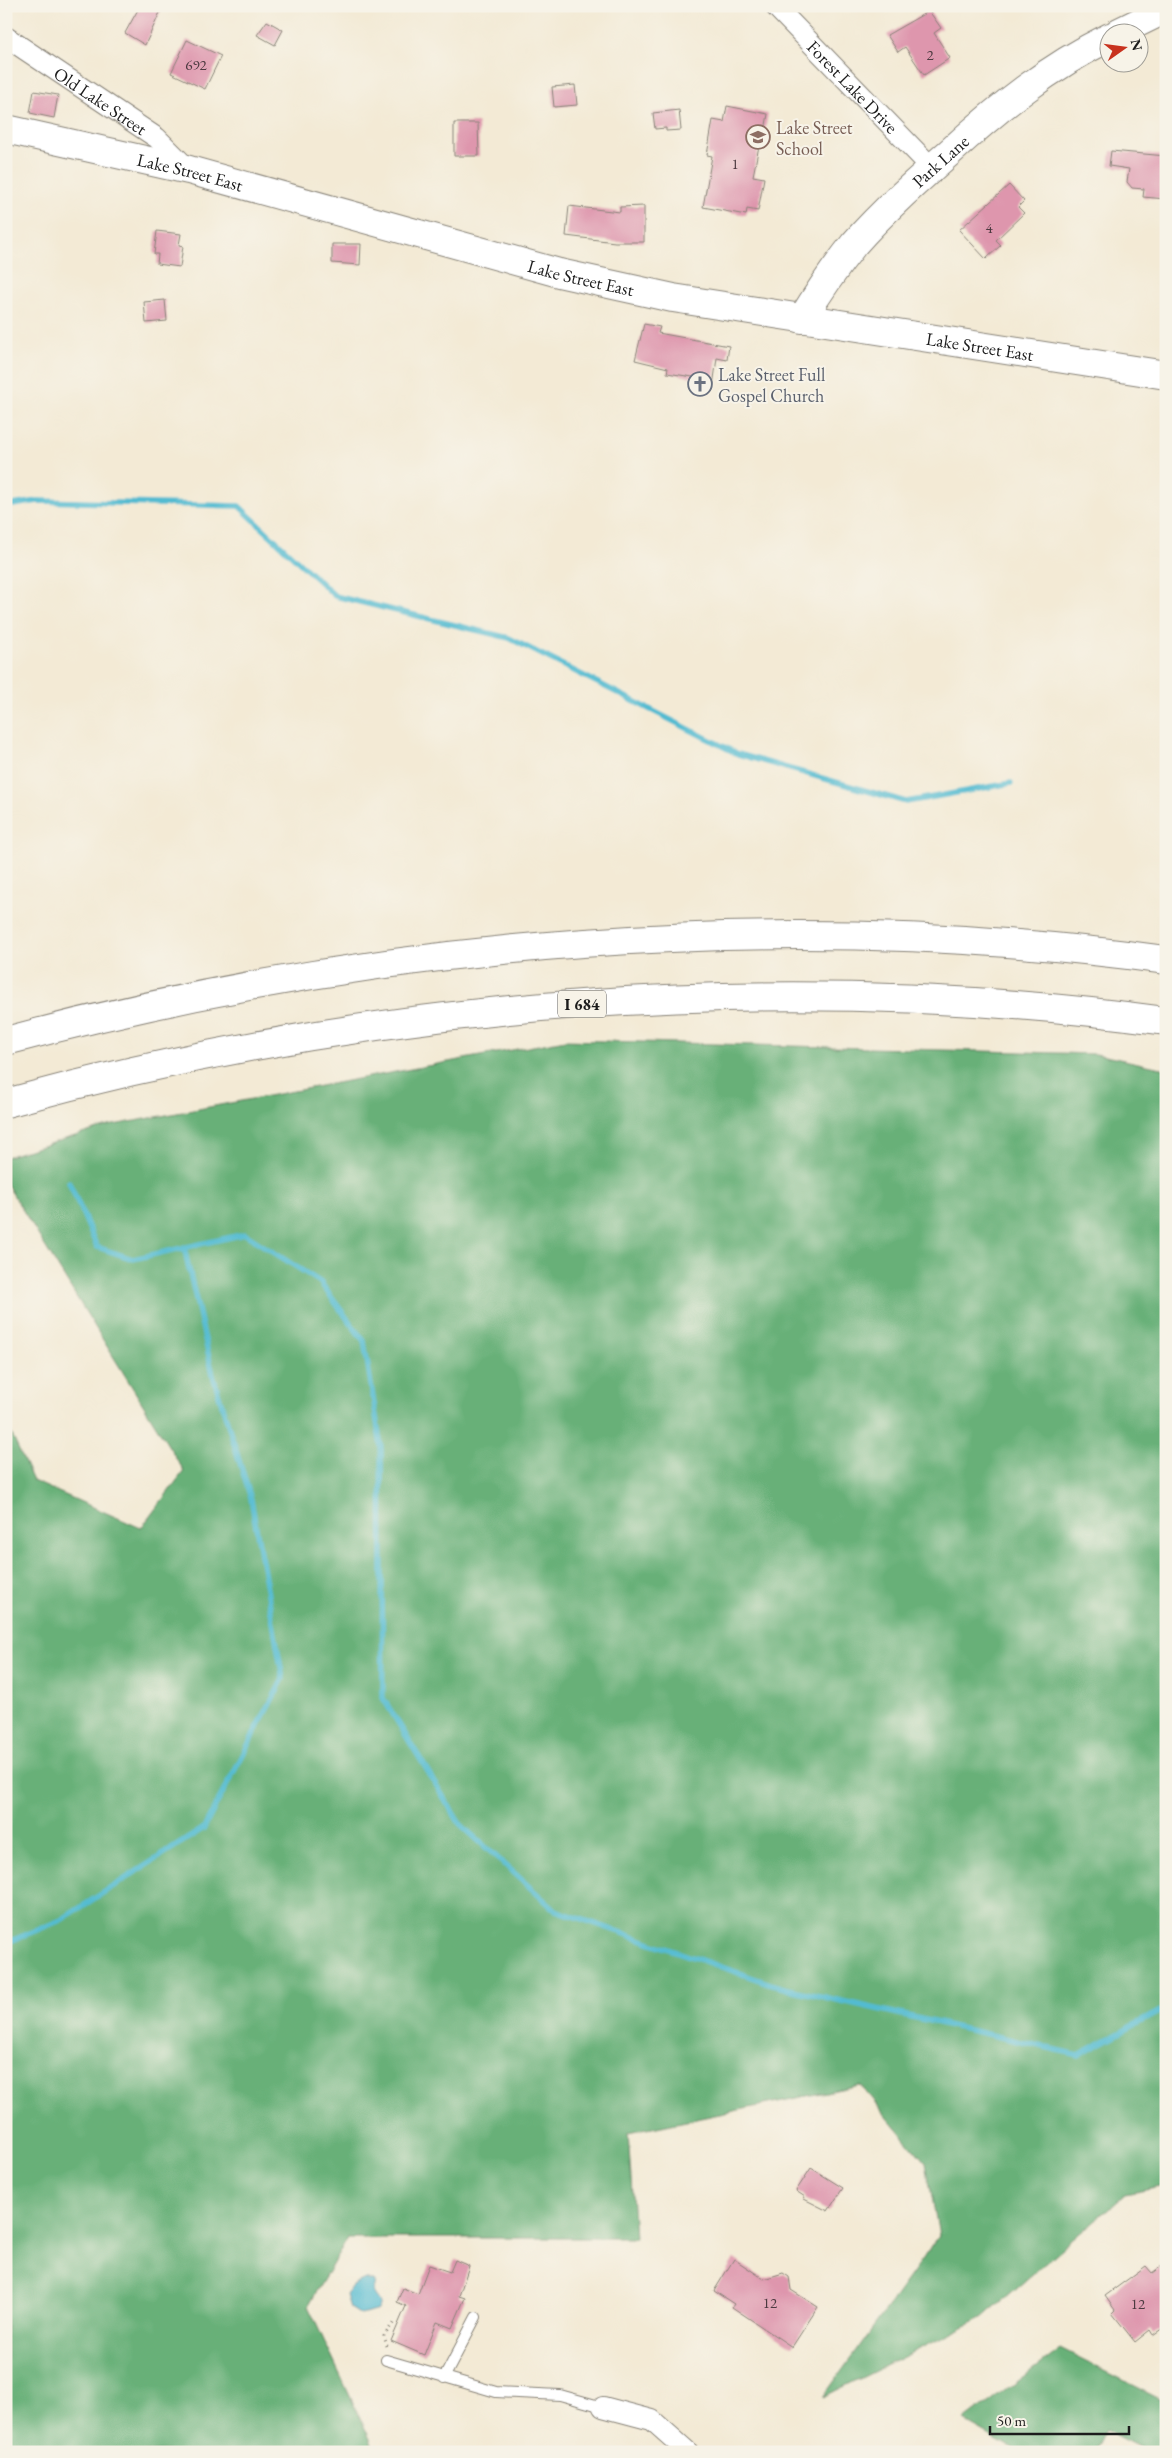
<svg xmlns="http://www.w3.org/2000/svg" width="1172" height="2458" font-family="'EB Garamond',serif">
<rect width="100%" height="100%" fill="#f7f3e8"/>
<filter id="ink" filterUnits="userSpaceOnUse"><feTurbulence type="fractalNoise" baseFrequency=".02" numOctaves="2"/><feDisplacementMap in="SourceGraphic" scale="10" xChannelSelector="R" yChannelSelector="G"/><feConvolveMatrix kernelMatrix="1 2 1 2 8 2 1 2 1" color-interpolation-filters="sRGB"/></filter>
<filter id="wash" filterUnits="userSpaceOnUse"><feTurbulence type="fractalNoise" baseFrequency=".0096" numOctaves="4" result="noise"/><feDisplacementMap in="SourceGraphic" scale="20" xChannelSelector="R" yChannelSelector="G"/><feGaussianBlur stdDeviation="1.12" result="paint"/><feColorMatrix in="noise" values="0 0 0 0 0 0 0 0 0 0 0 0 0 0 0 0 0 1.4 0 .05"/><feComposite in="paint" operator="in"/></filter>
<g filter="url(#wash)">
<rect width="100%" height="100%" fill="#f3ead5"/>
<path fill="#67b078" stroke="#42664a" d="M565,1040L1096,1054L1166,1069V2186L1125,2194L982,2318L823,2397L939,2236L926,2163L860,2085L628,2133L635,2238H348L308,2306L376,2452H6V1422L33,1481L141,1528L184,1471L6,1183V1157L108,1126Z
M1060,2349L1160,2399L1166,2398V2452H1149L1105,2430L1094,2452H1019L964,2421Z"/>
<path fill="#53bbd1" stroke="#386c76" d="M365,2280H373L375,2284C370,2293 374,2296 381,2303L378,2310L361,2315L350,2308L346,2295L353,2286Z"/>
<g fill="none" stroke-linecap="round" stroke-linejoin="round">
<path stroke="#53bbd1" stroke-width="5.5" d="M6,506L38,501L239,506L335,596L509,638L738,754L906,802L1011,783
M69,1182L97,1247L133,1259L245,1234L320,1282L364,1341L381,1447L383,1698L460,1824L555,1910L780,1987L1079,2055L1166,2008
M6,1943L61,1920L204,1828L283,1679L251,1499L214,1379L184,1247"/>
</g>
<g id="blocks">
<path fill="#de96ad" d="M140,6H163L145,45L125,33Z
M929,11L941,28L934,33L950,58L924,75L905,47L898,52L887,35Z
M267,21L283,30L275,45L257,35Z
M187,40L221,56L205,89L171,73Z
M575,85L577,105L554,107L552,87Z
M34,91L58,95L54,118L30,113Z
M727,106L768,114L762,147L759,146L753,176L764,178L758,211L747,209L746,215L703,207L712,156L707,155L713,120L724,122Z
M679,110L681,130L666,131V128L655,129L653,113Z
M454,123H478L479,156H454Z
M1111,151L1166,156V199L1143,197L1144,189L1132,188L1127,182L1129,169L1109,166Z
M1009,185L1024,201L1018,207L1024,213L996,240L1001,245L986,259L959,230Z
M569,206L620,212V207L644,206V242H615L566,236Z
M157,231L181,234L179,245L183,246L180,267L157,264L158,254H154Z
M332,244H361L360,265L332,263Z
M165,300L167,321L146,323L144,302Z
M644,324L660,327L658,333L729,346L727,360L717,358L713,386L692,383L693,377L667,373L668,368L635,360Z
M811,2168L843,2188L828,2211L804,2199L805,2197L796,2191Z
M734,2259L764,2279L783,2273L789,2277L791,2290L818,2307L792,2347L732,2307L734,2304L714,2291Z
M455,2260L469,2266L459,2296L465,2298L452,2328L437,2322L424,2355L391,2341L406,2306L397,2302L403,2288L418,2294L429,2265L450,2272Z
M1166,2263V2326L1153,2335L1150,2330L1135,2342L1112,2313L1115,2310L1105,2296L1146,2266L1152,2273Z"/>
</g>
</g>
<g filter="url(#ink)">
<use href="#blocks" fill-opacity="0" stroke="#888378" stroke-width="1"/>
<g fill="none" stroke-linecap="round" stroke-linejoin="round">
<g stroke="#888378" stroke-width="12">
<path id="lane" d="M386,2360L496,2392L560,2395L603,2407
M444,2378L476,2317"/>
</g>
<g stroke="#888378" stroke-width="22">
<g id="street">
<path id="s1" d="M775,6L932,168"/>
<path id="s2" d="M6,37L157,138L189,170"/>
<path d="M603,2407L652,2420L688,2452"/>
</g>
</g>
<g stroke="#888378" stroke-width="30">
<g id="secondary">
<path d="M1119,32L1166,9"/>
<path id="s3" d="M6,129L189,170L559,273L673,298L1166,375"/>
<path id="s4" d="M802,319C818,293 835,268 854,244C883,211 917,181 950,152C999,107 1049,67 1110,37"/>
</g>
</g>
<g stroke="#888378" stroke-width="30">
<path id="highway" d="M6,1041C378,941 784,907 1166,960
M6,1103C381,1000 780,969 1166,1021"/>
</g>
<path stroke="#888378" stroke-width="3" stroke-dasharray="1 4" stroke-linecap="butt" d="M387,2346L384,2336L394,2322"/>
<use href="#lane" stroke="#fff" stroke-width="10"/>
<use href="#street" stroke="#fff" stroke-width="20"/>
<use href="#secondary" stroke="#fff" stroke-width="28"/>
<use href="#highway" stroke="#fff" stroke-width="28"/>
</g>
</g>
<defs>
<g id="school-ring" transform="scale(1.25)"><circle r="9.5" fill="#f7f3e8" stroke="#8d6e63" stroke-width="1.5"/><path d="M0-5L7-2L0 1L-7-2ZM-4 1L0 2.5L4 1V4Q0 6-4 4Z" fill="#8d6e63"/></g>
<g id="church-ring" transform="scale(1.25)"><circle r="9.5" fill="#f7f3e8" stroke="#6b7280" stroke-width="1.5"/><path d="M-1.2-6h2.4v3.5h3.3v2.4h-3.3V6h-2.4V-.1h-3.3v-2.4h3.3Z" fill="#6b7280"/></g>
</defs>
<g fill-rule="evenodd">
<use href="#school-ring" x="758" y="137"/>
<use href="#church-ring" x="700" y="384"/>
</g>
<g text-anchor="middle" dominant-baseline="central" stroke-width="4" stroke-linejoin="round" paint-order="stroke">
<g font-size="15" fill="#4c3a40">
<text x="930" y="54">2</text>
<text x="196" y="64">692</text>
<text x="735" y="163">1</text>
<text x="989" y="227">4</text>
<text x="770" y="2302">12</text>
<text x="1138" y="2303">12</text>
</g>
<rect fill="#f7f3e8" stroke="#5e5c59" stroke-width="1" x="558" y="990.5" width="48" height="27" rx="4"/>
<g font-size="16" font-weight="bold" fill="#1c1c1c">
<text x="582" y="1004">I 684</text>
</g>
<g font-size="18" fill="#1c1c1c" stroke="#f7f3e8">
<text stroke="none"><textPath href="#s1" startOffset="112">Forest Lake Drive</textPath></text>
<text stroke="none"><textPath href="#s2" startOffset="114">Old Lake Street</textPath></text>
<text stroke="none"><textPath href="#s4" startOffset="211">Park Lane</textPath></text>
<text stroke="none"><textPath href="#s3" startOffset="189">Lake Street East</textPath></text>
<text stroke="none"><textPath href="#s3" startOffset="594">Lake Street East</textPath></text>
<text stroke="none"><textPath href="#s3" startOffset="999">Lake Street East</textPath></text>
</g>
<g font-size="18" fill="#785e54" stroke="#f7f3e8" text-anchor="start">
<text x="776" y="127">Lake Street<tspan x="776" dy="21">School</tspan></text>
</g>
<g font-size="18" fill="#5b616d" stroke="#f7f3e8" text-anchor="start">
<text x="718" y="374">Lake Street Full<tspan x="718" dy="21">Gospel Church</tspan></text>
</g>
</g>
<rect width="1172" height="2458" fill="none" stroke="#f7f3e8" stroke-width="25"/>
<g transform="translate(1124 48) rotate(76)"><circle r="24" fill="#f7f3e8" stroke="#9f9d96"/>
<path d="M0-4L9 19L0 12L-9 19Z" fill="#c8321e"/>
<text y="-8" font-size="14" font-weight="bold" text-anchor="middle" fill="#1c1c1c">N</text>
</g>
<path d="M990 2426v8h139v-8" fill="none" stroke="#1c1c1c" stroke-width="2.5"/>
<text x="997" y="2426" font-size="15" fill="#1c1c1c" stroke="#f7f3e8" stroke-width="4" paint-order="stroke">50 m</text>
</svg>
